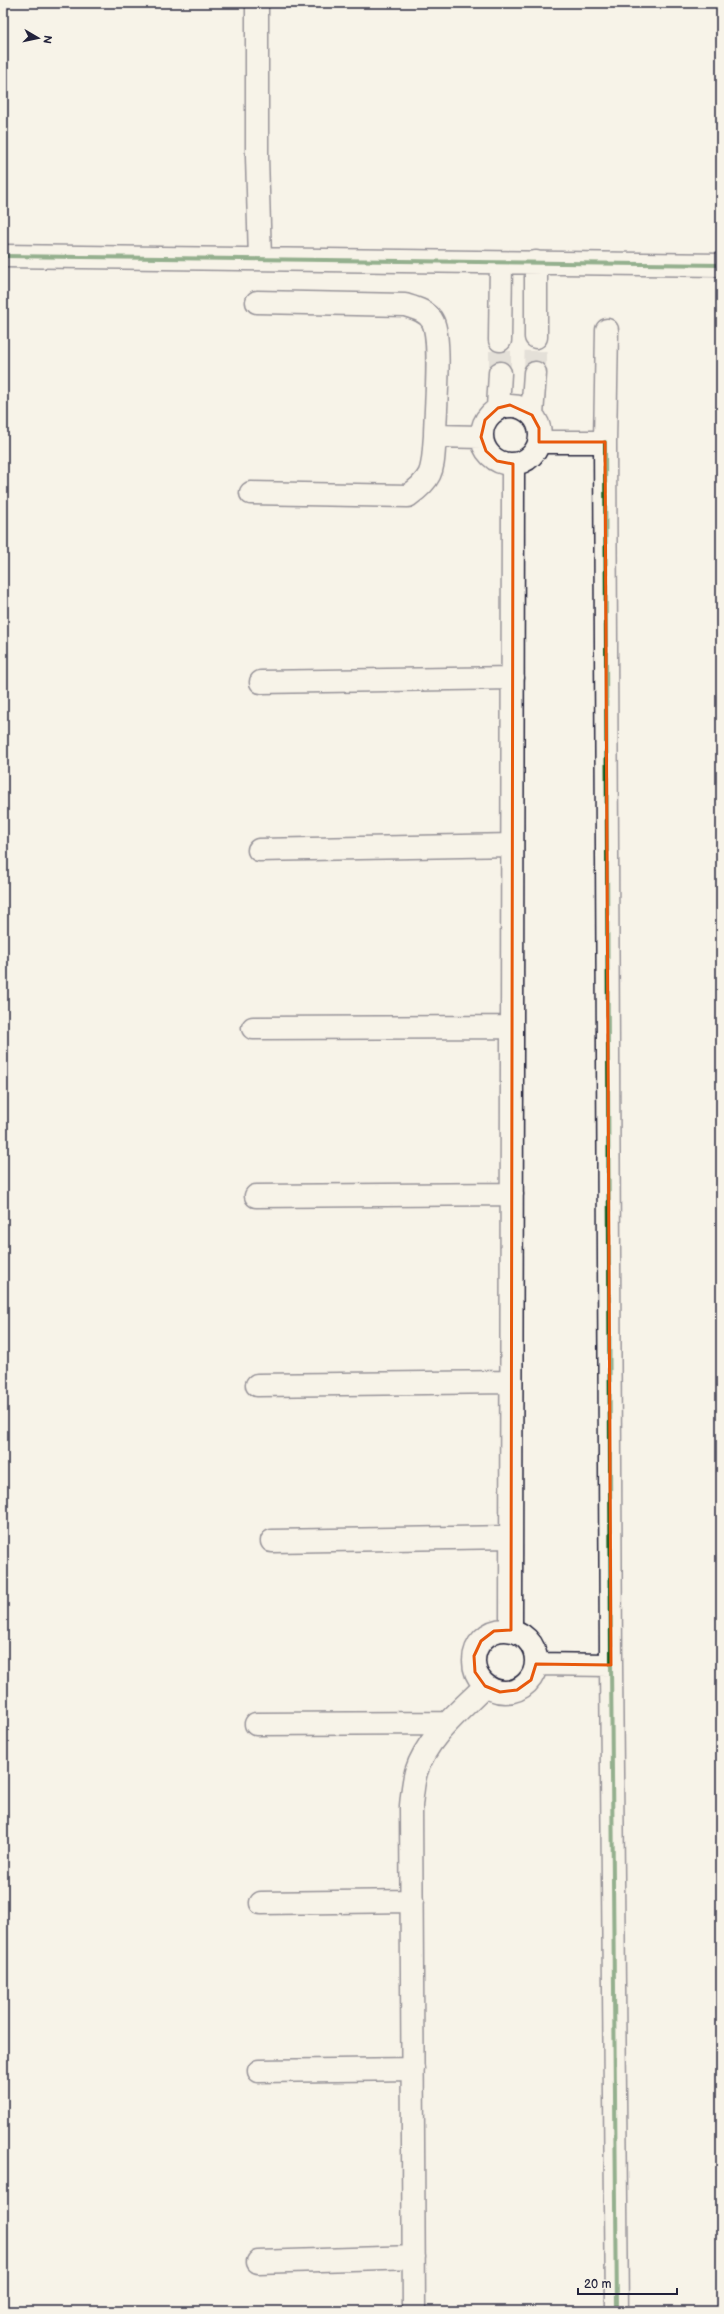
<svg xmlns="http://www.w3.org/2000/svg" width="724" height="2314" font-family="'Balsamiq Sans',sans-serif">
<rect width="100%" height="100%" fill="#f7f3e8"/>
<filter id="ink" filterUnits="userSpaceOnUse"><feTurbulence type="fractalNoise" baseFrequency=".025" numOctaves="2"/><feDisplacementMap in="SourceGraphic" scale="8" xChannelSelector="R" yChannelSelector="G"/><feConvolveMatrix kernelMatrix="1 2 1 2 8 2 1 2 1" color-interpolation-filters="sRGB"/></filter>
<g filter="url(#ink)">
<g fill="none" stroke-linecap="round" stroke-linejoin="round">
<path stroke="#ccc9c5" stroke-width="22" stroke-dasharray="22 11" stroke-linecap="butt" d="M500,373V340
M535,373L536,337"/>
<g stroke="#22223b" stroke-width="25">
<path id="minor" d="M257,3V157L260,259
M3,256L721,265
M257,302L405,305C415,308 428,311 433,322C442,342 435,411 435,436L481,437
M536,337V262
M500,340L501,263
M482 435a29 29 0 1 1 58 0a29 29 0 1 1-58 0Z
M498,408L500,373
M532,415L535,373
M539,442H605L607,330
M605,442L611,1665L617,2311
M251,493L408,496C436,476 432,468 435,436
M261,682L513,678
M259,850L512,845
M253,1028L512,1027
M256,1196L512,1194
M257,1385L511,1382
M272,1541L511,1537
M511,1630L513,464
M474 1661a31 31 0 1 1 62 0a31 31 0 1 1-62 0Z
M536,1664L611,1665
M256,1724L447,1723
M261,1903L412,1901
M259,2071L413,2069
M258,2262L414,2257
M414,2311L411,1806C412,1795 413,1783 416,1772C427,1737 460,1711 485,1686"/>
</g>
<use href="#minor" stroke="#f7f3e8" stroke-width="22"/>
<g stroke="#f7f3e8" stroke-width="6">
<path id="cycleway" d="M3,256L721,265
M605,442L611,1665L617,2311"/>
</g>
<use href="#cycleway" stroke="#1b5e20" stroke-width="4"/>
</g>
</g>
<path d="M0 0H724V2314H0ZM510,405L532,415L539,428V442H605L611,1665L536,1664L531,1680L517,1690L500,1692L485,1686L475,1672L474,1656L481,1641L494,1631L511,1630L513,464L497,461L486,451L481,437L485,420L498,408Z" fill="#f7f3e8" fill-opacity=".55" fill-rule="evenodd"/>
<path fill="none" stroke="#e8590c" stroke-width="3" stroke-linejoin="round" d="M510,405L532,415L539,428V442H605L611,1665L536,1664L531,1680L517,1690L500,1692L485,1686L475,1672L474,1656L481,1641L494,1631L511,1630L513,464L497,461L486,451L481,437L485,420L498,408Z"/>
<rect width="724" height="2314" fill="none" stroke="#f7f3e8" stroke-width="16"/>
<rect x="8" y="8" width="708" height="2298" fill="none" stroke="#22223b" stroke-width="1.5" filter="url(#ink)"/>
<g transform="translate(38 38) rotate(99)" stroke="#f7f3e8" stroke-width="3" paint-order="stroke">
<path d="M0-3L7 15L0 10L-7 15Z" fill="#22223b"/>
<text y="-6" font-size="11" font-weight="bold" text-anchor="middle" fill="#22223b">N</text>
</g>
<path d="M578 2288v6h99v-6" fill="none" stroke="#22223b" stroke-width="2"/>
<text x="584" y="2288" font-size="12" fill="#22223b" stroke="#f7f3e8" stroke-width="3" paint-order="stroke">20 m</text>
</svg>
